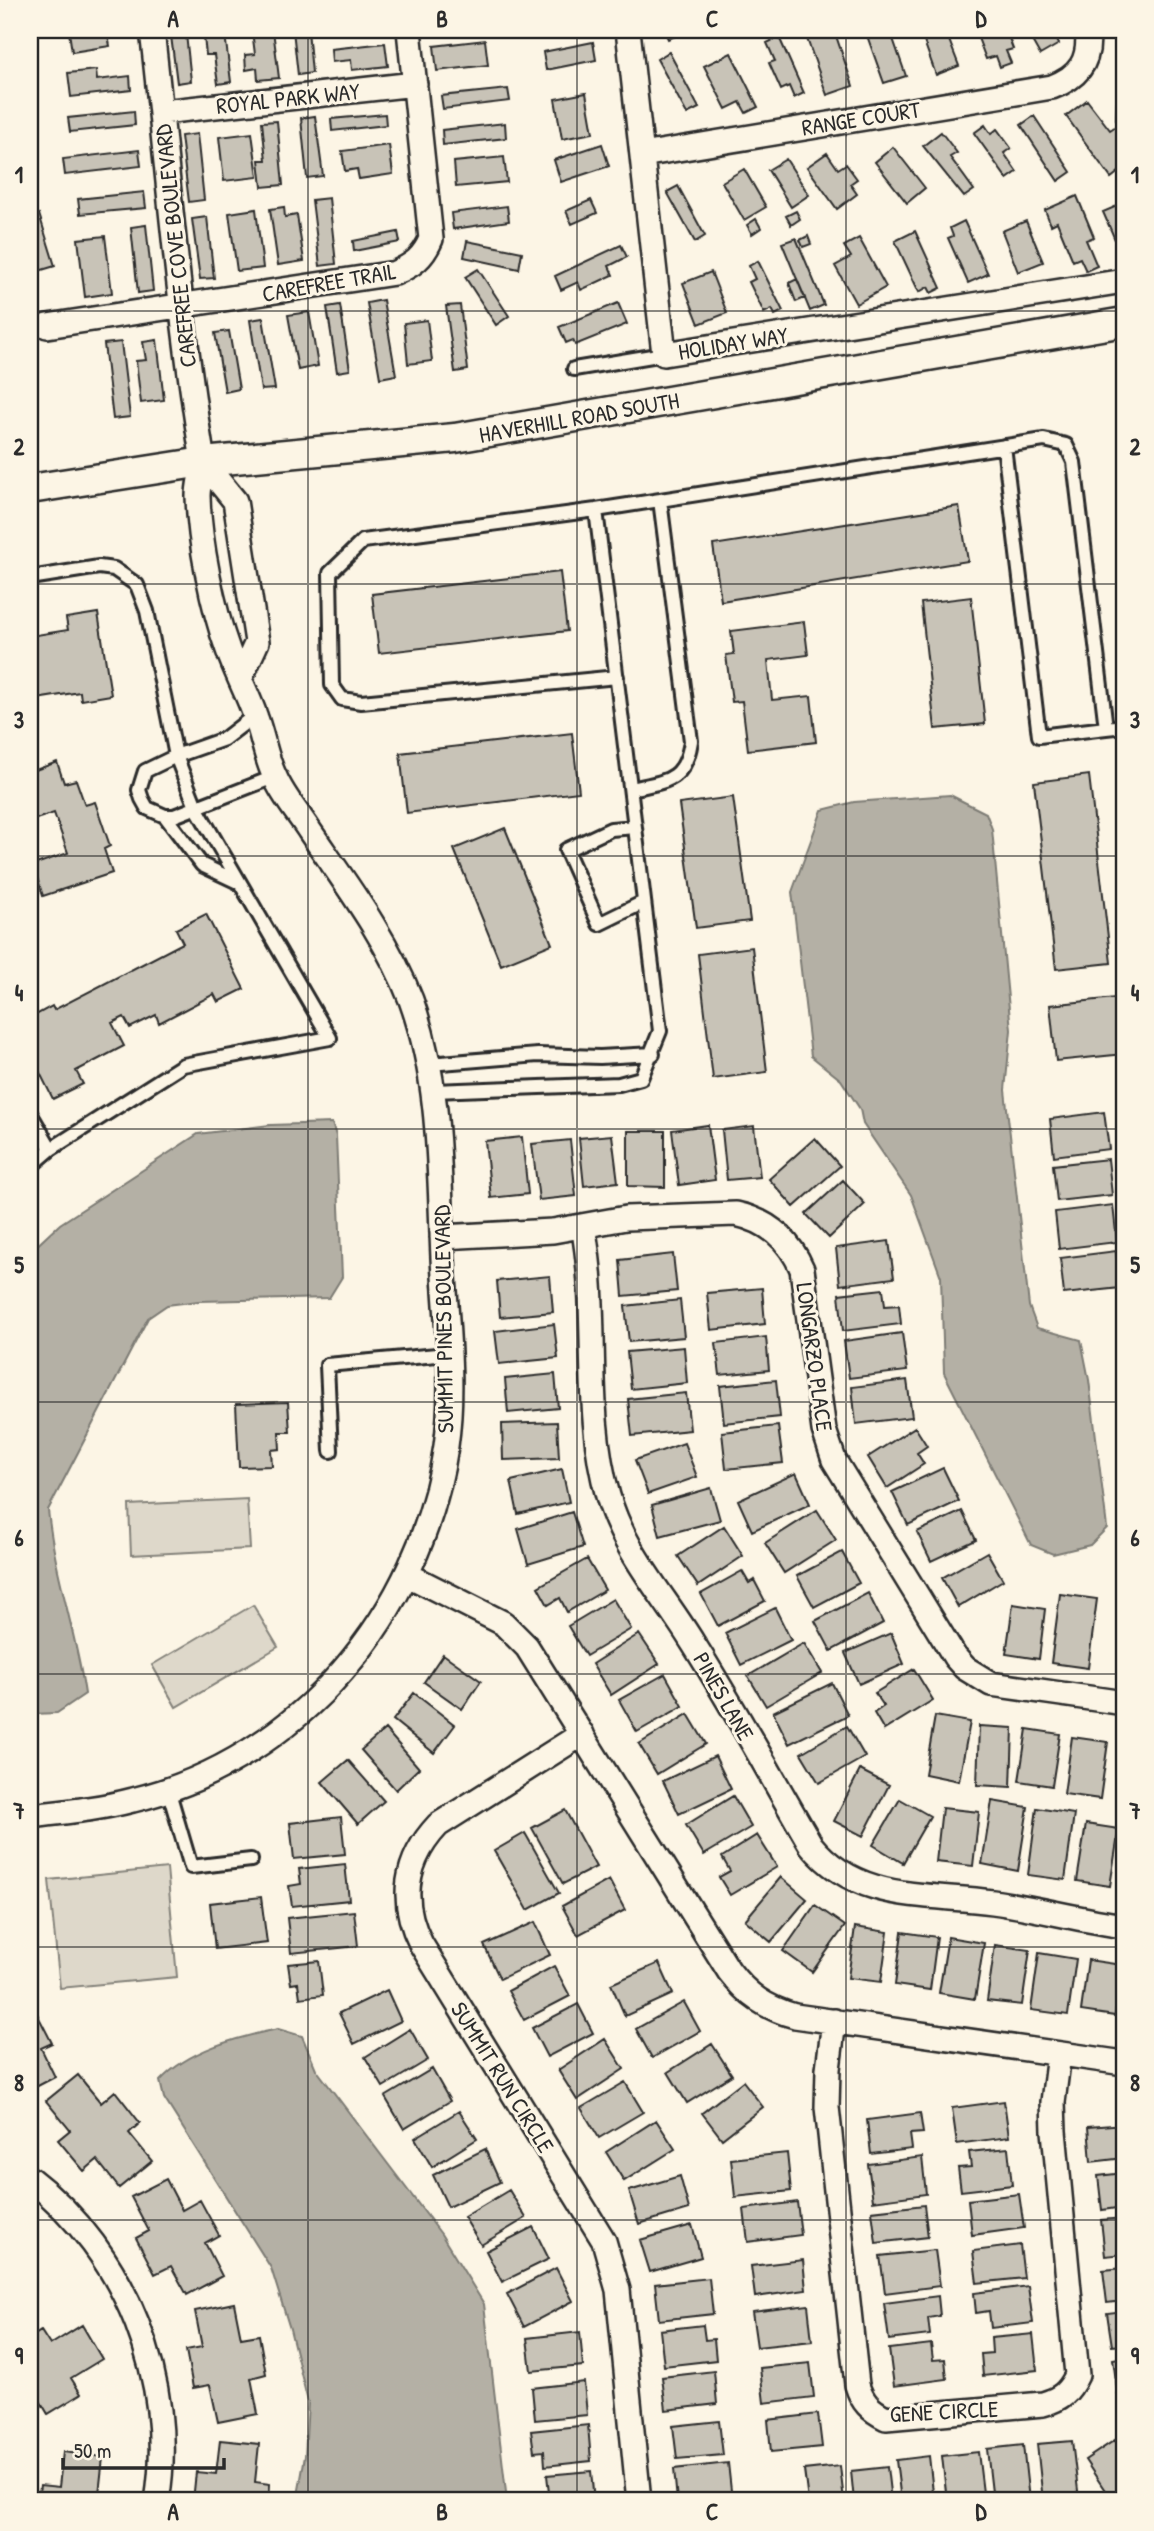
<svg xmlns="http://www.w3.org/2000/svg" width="1154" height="2531" font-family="'Patrick Hand',sans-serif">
<rect width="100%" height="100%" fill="#fcf5e5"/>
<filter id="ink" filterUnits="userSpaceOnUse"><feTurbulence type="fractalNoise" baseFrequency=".0143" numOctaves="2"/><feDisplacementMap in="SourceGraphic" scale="14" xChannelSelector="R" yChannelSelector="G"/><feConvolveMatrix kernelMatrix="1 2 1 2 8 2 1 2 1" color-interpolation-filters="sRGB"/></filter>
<g filter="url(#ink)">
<path fill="#ded8ca" stroke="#84827a" stroke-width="2" d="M247,1499L250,1549L131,1555L129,1505Z
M253,1605L278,1647L176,1707L152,1665Z
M167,1868L177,1977L60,1988L49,1880Z"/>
<path fill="#b4b0a5" stroke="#7d7b74" stroke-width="2" d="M950,795L986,813L992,829L1011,1030L1005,1090L1029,1306L1037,1328L1081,1340L1089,1380L1107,1528L1090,1545L1053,1554L1031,1545L944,1373L941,1277L911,1195L863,1124L860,1109L841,1080L811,1056L792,892L822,810L854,802Z
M332,1123L336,1136L342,1277L329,1298L199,1301L167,1305L148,1318L48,1510C54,1572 76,1632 85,1694L57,1713L34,1714L30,1708V1252L60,1224L198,1134L270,1125Z
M278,2029L302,2036L316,2069L441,2234L484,2304L507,2501H297L305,2456L308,2402L290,2329L271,2268L164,2098L160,2081C188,2050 238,2037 278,2029Z"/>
<path fill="#c8c3b7" stroke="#2b2b2b" stroke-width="2" d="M80,30H107L110,46L72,52L69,32Z
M273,30L279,78L258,80L257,68L246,70L245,55L255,54L252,31Z
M293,30H308L312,73L298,75Z
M664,30H688V31L668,39Z
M824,30H834L853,86L827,95L806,36Z
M865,30H890L906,76L884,83Z
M920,30H954L957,38L949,40L959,66L936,75Z
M975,30H1006L1013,49L1006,51L1011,63L1000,67L996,56L986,59Z
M1026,30H1051L1059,44L1040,55Z
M186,34L191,81L177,83L171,36Z
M225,34L231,82L218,84L214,55H206L204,37Z
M779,37L804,93L794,98L789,86L781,90L769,63L775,61L767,43Z
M1124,39V59L1119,40Z
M485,40L488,65L437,71L434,46Z
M593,42L596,60L546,70L543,52Z
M385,43L388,66L352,70L351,60L332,62L331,49Z
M669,52L699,108L687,114L657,59Z
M731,53L758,107L746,113L740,102L726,109L704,66Z
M96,70L97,80L130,76L131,90L71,97L68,73Z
M508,89L510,101L443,109L441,96Z
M586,93L593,133L562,139L555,99Z
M1087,100L1110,130L1119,124L1124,131V168L1111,178L1066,116Z
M1117,100H1124V120H1116Z
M134,111L135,125L70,132L68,118Z
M385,114L386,125L332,131L331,119Z
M315,116L323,176L307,178L301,118Z
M1034,116L1071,172L1058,181L1021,125Z
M277,121L283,185L262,187L259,160H266L262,122Z
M505,123L506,138L443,145L442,130Z
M985,125L991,134L997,129L1011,148L1004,153L1017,172L1007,179L974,133Z
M941,132L957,153L950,157L974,190L964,197L923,146Z
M252,133L258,177L224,181L219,137Z
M197,134L204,200L189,202L181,136Z
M602,144L609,166L561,182L554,160Z
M389,145L393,174L359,179L357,169L345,171L342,151Z
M893,147L925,188L907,203L875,162Z
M139,150L141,166L65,175L63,159Z
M827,153L838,169L846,164L857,179L850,184L857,194L837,209L807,167Z
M504,157L507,182L456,187L454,162Z
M786,159L809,195L791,207L768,170Z
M744,169L766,207L744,220L722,182Z
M678,186L705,236L695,242L667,192Z
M144,192L146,208L80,214L78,199Z
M1077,196L1094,237L1086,240L1097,266L1086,271L1080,258L1073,261L1057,222L1051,225L1045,210Z
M329,198L336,264L320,266L312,200Z
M591,200L597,213L572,224L566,211Z
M1124,203V258H1123L1103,212Z
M507,206L509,221L453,229L451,213Z
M284,207L285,217L297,215L304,261L278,265L270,209Z
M256,209L263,268L237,271L229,213Z
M796,211L800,219L791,225L786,216Z
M39,214L55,266L32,273L30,217Z
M207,217L214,278L200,279L192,219Z
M756,219L761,228L752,234L747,225Z
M964,221L988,274L968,283L948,238L953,236L950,228Z
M1026,221L1043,262L1018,272L1002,231Z
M146,225L153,291L138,293L131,227Z
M915,231L941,288L931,293L928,287L919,292L895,241Z
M398,232L400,242L354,251L353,241Z
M105,236L112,293L85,297L78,239Z
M808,236L811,244L803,247L800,240Z
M796,238L824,305L810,311L782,243Z
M859,238L886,287L856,304L835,266L851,257L844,246Z
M467,241L522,252L519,269L464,257Z
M621,245L627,257L609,266L613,275L581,290L578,282L561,290L555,276Z
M758,261L783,311L775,315L772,309L764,313L749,282L755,279L749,266Z
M478,269L509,316L496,325L465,277Z
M711,272L727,313L699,324L683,283Z
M797,279L805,298L796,302L789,283Z
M383,300L396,375L380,378L367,303Z
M618,303L627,324L575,345L573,340L566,343L559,327Z
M340,305L350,370L337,372L327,307Z
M460,305L468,370L455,372L446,306Z
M309,312L318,366L298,370L288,315Z
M263,318L275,389L261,390L250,320Z
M427,320L432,361L408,364L404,323Z
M229,331L239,389L225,392L215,333Z
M157,340L164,400L141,403L136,361L146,360L143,342Z
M121,342L130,417L113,419L104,344Z
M959,506L968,561L721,601L713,545Z
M560,572L567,631L379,653L372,594Z
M971,597L985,724L935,729L921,603Z
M98,613L111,695L81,700L80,692L30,700V636L68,630L66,618Z
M804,622L808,655L768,660L772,700L811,696L816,742L748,750L742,701L732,702L726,655L734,654L731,631Z
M572,733L579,792L407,813L400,753Z
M57,762L64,783L76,780L85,805L95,802L110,846L104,849L112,873L43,896L33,865L68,853L54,813L30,821V772Z
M1089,775L1111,963L1056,969L1034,782Z
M733,797L750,921L696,928L679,804Z
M505,828L552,944L501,965L454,849Z
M206,914L244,989L218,1002L214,994L159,1023L156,1015L130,1028L124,1017L112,1023L124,1046L76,1071L83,1084L53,1099L30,1053V1018L52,1006L54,1010L183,943L176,929Z
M752,947L767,1072L713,1079L698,954Z
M1124,997V1054L1056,1061L1050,1005Z
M1104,1112L1109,1149L1054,1156L1050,1119Z
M708,1125L715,1180L679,1185L672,1130Z
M754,1126L760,1177L727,1180L722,1130Z
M628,1131H665V1187L628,1186Z
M612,1135L618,1182L584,1186L579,1138Z
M522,1137L528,1194L491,1198L485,1141Z
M815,1138L840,1166L794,1207L769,1179Z
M570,1140L576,1196L539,1200L532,1144Z
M1108,1159L1112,1195L1057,1201L1053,1165Z
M843,1180L865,1204L829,1238L806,1214Z
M1113,1205L1117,1242L1059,1249L1055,1212Z
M889,1241L894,1278L840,1285L836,1248Z
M1116,1251L1120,1288L1064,1294L1060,1258Z
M673,1254L677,1291L623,1296L620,1260Z
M550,1276L553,1312L500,1317L497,1281Z
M762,1288L765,1324L711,1330L707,1293Z
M883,1289L885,1306L899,1305L901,1324L843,1331L839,1294Z
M1119,1299H1124V1336Z
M680,1300L684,1337L629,1342L625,1306Z
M554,1324L558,1358L499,1364L495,1331Z
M902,1333L907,1371L849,1378L844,1341Z
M766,1337L769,1370L720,1375L716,1343Z
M684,1347L687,1383L631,1389L627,1352Z
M555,1374L558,1408L508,1413L505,1379Z
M776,1380L780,1417L724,1423L720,1386Z
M907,1380L912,1417L856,1424L852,1387Z
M686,1393L690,1430L632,1436L628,1399Z
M288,1402L290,1432H279L280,1449L271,1450L272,1466L239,1467L236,1404Z
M557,1422L559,1458L503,1460L502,1424Z
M778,1426L783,1463L726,1469L722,1432Z
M915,1427L927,1446L917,1453L924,1464L887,1488L868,1457Z
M684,1443L697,1477L648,1494L635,1460Z
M943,1468L959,1501L908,1525L892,1492Z
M562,1469L569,1502L518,1514L511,1481Z
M796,1473L810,1504L752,1531L738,1500Z
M711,1488L720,1520L660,1536L652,1505Z
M817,1510L836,1540L784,1573L765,1543Z
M962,1511L976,1540L931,1561L917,1532Z
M572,1512L583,1547L528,1564L518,1529Z
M724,1526L743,1556L698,1586L678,1556Z
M842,1552L859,1583L814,1607L797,1576Z
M987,1552L1003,1580L958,1607L942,1578Z
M587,1559L605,1590L567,1612L560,1598L548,1605L538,1587Z
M742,1571L749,1583L754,1580L765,1601L718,1626L701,1594Z
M1118,1580H1124V1617H1122Z
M868,1593L883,1623L831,1651L815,1621Z
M1060,1594L1097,1599L1088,1668L1051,1663Z
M613,1599L631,1629L586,1656L568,1626Z
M1013,1604L1045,1609L1039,1659L1006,1654Z
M775,1608L791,1640L741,1665L725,1633Z
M891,1633L904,1664L859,1684L845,1653Z
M639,1634L659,1664L611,1695L592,1664Z
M804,1643L822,1673L766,1706L748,1676Z
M443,1654L481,1681L462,1709L424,1682Z
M914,1669L933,1700L884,1730L874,1713L884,1706L875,1693Z
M665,1674L683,1706L637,1732L619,1700Z
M832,1683L848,1715L789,1744L773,1712Z
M414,1693L455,1725L434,1753L393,1720Z
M688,1714L706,1744L657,1774L639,1744Z
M935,1716L970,1722L959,1781L925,1774Z
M847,1726L865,1757L819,1783L801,1753Z
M979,1726L1013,1728L1011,1787L977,1785Z
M385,1729L419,1768L396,1790L361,1750Z
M1027,1729L1060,1734L1052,1786L1019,1781Z
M1072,1737L1108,1742L1100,1799L1064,1794Z
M1118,1749H1124V1802Z
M715,1756L731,1789L679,1814L663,1781Z
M348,1760L384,1801L358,1824L322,1782Z
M860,1770L889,1785L863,1836L834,1821Z
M733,1796L751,1827L704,1855L686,1825Z
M900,1799L930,1816L903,1863L873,1845Z
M992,1801L1028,1807L1018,1871L982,1864Z
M942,1808L979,1812L973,1866L936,1862Z
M1037,1808L1074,1814L1065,1880L1028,1875Z
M565,1810L596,1867L563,1884L532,1828Z
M341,1817L345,1854L294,1859L290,1823Z
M1086,1824L1119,1829L1110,1886L1077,1881Z
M525,1833L559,1893L528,1910L494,1851Z
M757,1835L777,1867L730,1895L719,1877L730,1871L722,1857Z
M345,1864L349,1900L292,1906L289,1886L301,1884L299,1869Z
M781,1877L807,1899L771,1942L745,1920Z
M609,1880L625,1910L578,1935L562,1906Z
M261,1897L267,1943L215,1949L210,1903Z
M815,1905L845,1926L812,1972L783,1951Z
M354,1911L358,1946L291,1953L287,1918Z
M535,1922L550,1955L500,1979L484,1945Z
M855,1927L888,1932L881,1982L848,1978Z
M902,1932L937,1937L930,1990L895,1985Z
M948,1937L984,1943L975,1999L939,1993Z
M995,1945L1030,1950L1022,2005L987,2001Z
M1039,1953L1076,1959L1068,2015L1031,2010Z
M1088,1960L1122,1965L1115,2016L1081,2011Z
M319,1961L323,1995L300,1998L298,1983L291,1984L288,1964Z
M659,1963L673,1994L625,2016L611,1984Z
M554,1966L570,1996L524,2020L508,1991Z
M387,1990L401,2021L354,2044L339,2013Z
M30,2000L52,2043L41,2048L55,2077L30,2090Z
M684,2002L700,2031L652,2058L636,2029Z
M578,2004L593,2033L547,2057L532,2028Z
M410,2029L428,2060L383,2087L365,2057Z
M605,2039L624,2069L577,2100L558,2070Z
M712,2044L732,2075L687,2103L668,2072Z
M432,2069L450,2101L404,2129L385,2097Z
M78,2075L101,2103L115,2091L140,2123L129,2133L152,2161L119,2188L97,2160L84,2171L58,2140L70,2130L46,2101Z
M743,2081L763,2107L722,2139L702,2113Z
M625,2082L643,2112L599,2138L581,2108Z
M1004,2101L1009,2137L957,2144L952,2108Z
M459,2111L477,2139L432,2167L415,2138Z
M920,2113L923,2133L910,2134L912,2149L871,2154L867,2120Z
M656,2120L675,2149L624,2181L606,2152Z
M1124,2124V2158L1091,2162L1088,2127Z
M1008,2148L1012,2185L961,2191L958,2168L971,2167L969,2152Z
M485,2149L500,2182L448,2207L433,2175Z
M787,2153L791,2191L735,2197L731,2159Z
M922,2157L926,2194L873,2201L868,2164Z
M1124,2173V2207L1102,2210L1098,2176Z
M680,2176L689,2209L639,2224L629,2191Z
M166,2179L182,2210L200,2200L219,2235L205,2243L222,2276L187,2295L171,2266L155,2274L136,2238L149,2231L131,2197Z
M509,2190L526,2218L481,2245L464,2217Z
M1019,2194L1024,2228L972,2235L968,2200Z
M797,2202L801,2235L748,2242L744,2209Z
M924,2205L928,2237L876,2243L872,2211Z
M1124,2218V2254L1105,2256L1101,2220Z
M692,2225L701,2257L650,2272L640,2240Z
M533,2227L549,2259L502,2282L486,2251Z
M1020,2245L1024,2278L977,2283L973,2251Z
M935,2250L940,2286L885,2293L880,2256Z
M803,2260L806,2290L755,2297L751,2266Z
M556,2268L573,2301L524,2327L507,2294Z
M1124,2268V2301L1107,2303L1103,2270Z
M709,2278L713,2314L659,2320L655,2284Z
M1028,2286L1033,2323L991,2328L989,2311L976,2313L974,2293Z
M938,2296L940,2316L928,2318L930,2335L889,2340L884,2303Z
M234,2303L241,2338L259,2335L266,2374L251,2378L258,2414L218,2422L210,2385L193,2388L186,2350L202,2347L195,2311Z
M808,2305L812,2341L757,2347L752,2312Z
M1124,2311V2345L1112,2346L1107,2313Z
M82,2325L102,2359L71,2378L81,2394L48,2414L39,2399L30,2405V2338L41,2331L50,2345Z
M703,2325L705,2340L714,2339L716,2360L664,2366L660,2330Z
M580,2332L583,2366L531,2371L527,2338Z
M1033,2334L1037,2370L983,2376L981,2354L992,2353L991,2338Z
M931,2344L933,2360L945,2359L947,2379L894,2386L889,2349Z
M1124,2357V2396H1118L1113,2359Z
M810,2363L814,2397L764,2403L760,2368Z
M714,2371L717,2404L666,2410L662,2377Z
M584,2382L587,2415L535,2420L532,2388Z
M818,2414L822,2447L771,2452L768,2420Z
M719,2421L723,2455L677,2459L673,2426Z
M588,2425L591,2461L545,2466L544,2451L534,2452L531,2431Z
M220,2440L259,2444L255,2482L270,2484L269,2501H193L196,2472L216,2474Z
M1115,2440L1124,2454V2501H1112L1085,2460Z
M1072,2441L1079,2499L1043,2501L1037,2444Z
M1023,2445L1029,2500L993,2501L987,2449Z
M63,2452L103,2457L99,2494L114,2496L113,2501H38L40,2485L59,2487Z
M978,2452L984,2501H947L942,2456Z
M929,2456L934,2501H901L896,2460Z
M728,2463L732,2500L677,2501L674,2469Z
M840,2466L844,2501H808L804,2470Z
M887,2467L891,2501H854L851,2471Z
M591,2471L594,2501H537L536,2494L549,2493L547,2475Z"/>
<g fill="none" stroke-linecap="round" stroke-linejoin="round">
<g stroke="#2b2b2b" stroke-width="18">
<path id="service" d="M574,369L664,354
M1004,446L1039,736L1106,728
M30,578L99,567L114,569L137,585L147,611L176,756L196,807L330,1038L183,1065L51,1149L30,1167
M617,677L361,702L342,699L332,685L330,573L363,541L596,510L1044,440L1066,445L1074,462L1106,728L1124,726
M255,715L224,739L176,756L145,771L139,790L142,799L147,808L165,816H174L274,777
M631,789C666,781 685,782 691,741L660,500
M165,816L202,865L238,882
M635,827L611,829L566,850L599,924L644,902
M429,1064L538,1055L600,1057L653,1054
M434,1091L619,1084L641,1078L660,1031L596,510
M30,1113L51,1149
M331,1451L327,1365L448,1354
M168,1789L191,1867L251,1860"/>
</g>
<g stroke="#2b2b2b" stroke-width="28">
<path id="minor" d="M628,30L664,354L1124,281
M162,112L415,84
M642,155L1052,87C1080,77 1091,59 1087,30
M47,326L395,273C413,265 423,258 431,239L409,30
M203,462L235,501L257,642L241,677
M583,1226C600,1314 583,1410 608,1496C624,1552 663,1594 693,1643C735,1709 772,1778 811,1845C858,1903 927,1893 993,1902C1037,1908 1080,1920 1124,1926
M442,1237L553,1231L626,1218L736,1214C768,1221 789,1239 802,1269L824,1430L834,1460L955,1657L965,1668L991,1684L1124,1703
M408,1575L503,1623L527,1647L729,1971C747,1995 766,2008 795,2016L1124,2063
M582,1734L438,1825C405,1860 399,1901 421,1944L604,2241L618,2290L639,2501
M30,1816C65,1812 99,1809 133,1800C299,1760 422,1613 446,1446C455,1384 446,1320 443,1258C439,1171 441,1083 411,1000C387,938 346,884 309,830C298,813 283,796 275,777C266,759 263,737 256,718C248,694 236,673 228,650C213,609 199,541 198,496C198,482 204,469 202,455C179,314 168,172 152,30
M834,2021L828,2069L827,2107L857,2385C862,2402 870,2410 886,2418L1043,2404C1061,2399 1069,2392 1077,2375L1054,2131L1053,2102L1059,2054
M30,2179C126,2252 177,2383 157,2501"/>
</g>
<g stroke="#2b2b2b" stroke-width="33">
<path id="tertiary" d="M30,489L203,462L455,438L1124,322"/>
</g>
<use href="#service" stroke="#fcf5e5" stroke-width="12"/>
<use href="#minor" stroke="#fcf5e5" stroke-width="23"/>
<use href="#tertiary" stroke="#fcf5e5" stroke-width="28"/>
</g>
</g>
<path fill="none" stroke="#2b2b2b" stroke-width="2" stroke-opacity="0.55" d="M308,30V2501M577,30V2501M846,30V2501M30,311H1124M30,584H1124M30,856H1124M30,1129H1124M30,1402H1124M30,1674H1124M30,1947H1124M30,2220H1124"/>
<g text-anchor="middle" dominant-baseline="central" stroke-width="6" stroke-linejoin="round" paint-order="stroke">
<g font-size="23" fill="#2b2b2b" stroke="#fcf5e5">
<text transform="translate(288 98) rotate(-6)">ROYAL PARK WAY</text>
<text transform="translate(861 118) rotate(-9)">RANGE COURT</text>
<text transform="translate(175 246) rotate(-96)">CAREFREE COVE BOULEVARD</text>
<text transform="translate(329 282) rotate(-10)">CAREFREE TRAIL</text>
<text transform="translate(733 343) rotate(-9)">HOLIDAY WAY</text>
<text transform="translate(579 417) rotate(-10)">HAVERHILL ROAD SOUTH</text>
<text transform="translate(443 1319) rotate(-91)">SUMMIT PINES BOULEVARD</text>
<text transform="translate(815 1357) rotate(82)">LONGARZO PLACE</text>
<text transform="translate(724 1696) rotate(60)">PINES LANE</text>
<text transform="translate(503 2077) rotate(58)">SUMMIT RUN CIRCLE</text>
<text transform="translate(944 2411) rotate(-3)">GENE CIRCLE</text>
</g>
</g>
<rect width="1154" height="2531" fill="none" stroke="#fcf5e5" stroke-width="77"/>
<path d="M63 2458v10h161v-10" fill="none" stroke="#2b2b2b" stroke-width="3.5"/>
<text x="74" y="2458" font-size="21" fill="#2b2b2b" stroke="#fcf5e5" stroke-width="5" paint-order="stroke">50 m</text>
<rect x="38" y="38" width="1078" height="2454" fill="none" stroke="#2b2b2b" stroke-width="2.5"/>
<g font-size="23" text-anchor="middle" font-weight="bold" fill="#2b2b2b">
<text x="173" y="27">A</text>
<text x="442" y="27">B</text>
<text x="712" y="27">C</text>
<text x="981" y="27">D</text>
<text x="19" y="183">1</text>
<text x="1135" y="183">1</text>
<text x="19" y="455">2</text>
<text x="1135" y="455">2</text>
<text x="19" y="728">3</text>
<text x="1135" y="728">3</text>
<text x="19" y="1001">4</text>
<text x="1135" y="1001">4</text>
<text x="19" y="1273">5</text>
<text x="1135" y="1273">5</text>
<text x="19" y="1546">6</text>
<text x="1135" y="1546">6</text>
<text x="19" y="1819">7</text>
<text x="1135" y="1819">7</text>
<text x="19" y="2091">8</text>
<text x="1135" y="2091">8</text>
<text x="19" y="2364">9</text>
<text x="1135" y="2364">9</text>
<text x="173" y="2520">A</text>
<text x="442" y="2520">B</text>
<text x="712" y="2520">C</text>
<text x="981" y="2520">D</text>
</g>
</svg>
